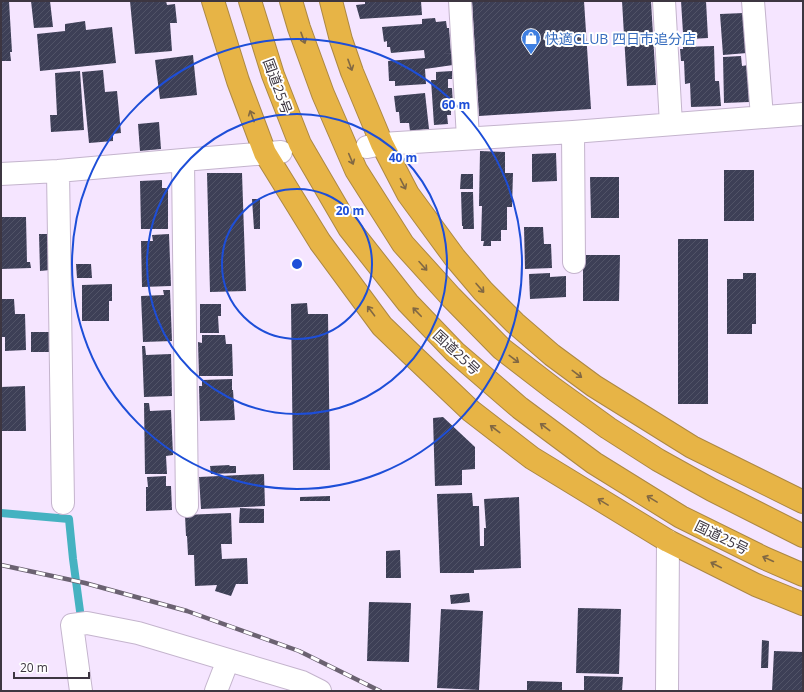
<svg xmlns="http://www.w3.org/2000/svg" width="804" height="692" font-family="'Open Sans','Noto Sans JP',sans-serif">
<defs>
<pattern id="building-hatch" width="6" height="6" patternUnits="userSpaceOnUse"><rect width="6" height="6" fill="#3d3f56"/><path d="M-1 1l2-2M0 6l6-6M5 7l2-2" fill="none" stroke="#515367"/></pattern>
</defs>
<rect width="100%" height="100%" fill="#f5e5ff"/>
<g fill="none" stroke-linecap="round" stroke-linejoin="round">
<path stroke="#45b2c1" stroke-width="8" d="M1,513L69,519L73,559L80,611"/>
</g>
<path fill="url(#building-hatch)" d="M1,1H9L12,52H10L11,61H1Z
M31,1H50L53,27L34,28Z
M130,1H166L167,5L175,4L177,23H170L172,51L135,54Z
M365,1H421L422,15L360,19L356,5L365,4Z
M472,1H584L591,109L479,116Z
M622,1H651L656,85L627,86Z
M681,1H706L708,38L690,39L689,32L683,33Z
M744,13L747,53L723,55L720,14Z
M435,18L436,22L446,21L447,28H449L451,53L441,54L452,53L453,65L425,69L426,84L395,86V81H389L388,61L425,58L424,50L391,53L390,47H387V41L384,42L382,27L422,24V19Z
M85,21L86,30L112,27L116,63L40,71L37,34L65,31V24Z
M714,46L715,81H719L721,106L691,107L690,83L685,84L684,61H681L680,49H683V47Z
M193,55L197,95L160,99L155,60Z
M741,56L742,66L748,65L749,102L724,103L723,57Z
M103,70L105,92L117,91L121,133L113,134V141L89,143L82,72Z
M80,71L84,130L51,132L50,115H57L55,73Z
M452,71V79H448V88H452L453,105L448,106L449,110L451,109V115H447L448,124L434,125L431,80H436V72Z
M425,93L429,129L410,131L409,123H400L399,112H396L394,96Z
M159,122L161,149L140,151L138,124Z
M480,151L505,152V173H513L512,207H507V230H501V241H491V246H483L484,241H481L482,206H479Z
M556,153L557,181L532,182V154Z
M724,170H754V221H724Z
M207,173H242L246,291L210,292Z
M461,174H473V189H460Z
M590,177H619V218H591Z
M162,180V188H168V229H141L140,181Z
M461,192H473L474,229H463V226H462Z
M252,199H260V229H254Z
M1,217H26L27,262H30L31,268L1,269Z
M524,227H543L544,244H551L552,268L525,269Z
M39,234H49L50,270L40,271Z
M169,234L171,286L142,287L141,241H153L152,235Z
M678,239H708V404H678Z
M586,255H620L619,301H583V258H586Z
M76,264H91L92,278H77Z
M550,273V277L566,276V297L530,299L529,274Z
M743,273H756V324H752V334H727V279H743Z
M112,284V301H109V321H82V285Z
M163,290H170L172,341L143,342L141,296L164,295Z
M1,299H14L15,314H25L26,350L5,351V337H1Z
M307,303L308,314H328L330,470H293L291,304Z
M200,304H221V316H218L219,333H200Z
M31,332H50V352H31Z
M202,335H225L226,344H232L233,376H199L198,342L202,343Z
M142,346H145L146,355L171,354L172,396L144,397Z
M232,379V390H233L235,420L200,421L199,386H202V380Z
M25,386L26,431H1V387Z
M144,403H149L150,411L171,410L173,455L166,456L167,474H145Z
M443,417L475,447V469L462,470V485L435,486L433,418Z
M230,465L229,466H236V473L211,474L210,466Z
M264,474L265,506L201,509L199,477Z
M166,476V486H171L172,510L146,511V487H148L147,477Z
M472,493L473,506H479L480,546H484V528H486L484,499L519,497L521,568L474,570V573H440L437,494Z
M330,496V501H300V497Z
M240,508L264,509V523H239Z
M231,513L232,544H221L222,559L247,558L248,584H236L231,596L215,591L217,585L195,586L194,555H188L187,536H186L185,515Z
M400,550L401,578H386V551Z
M469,593L470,602L451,604L450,595Z
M369,602L411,603L409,662L367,661Z
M578,608L621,609L619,674L576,673Z
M441,609L483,611L479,690L437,688Z
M762,640L769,641L768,668H761Z
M774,651L803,652V691H772Z
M584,676L623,677L622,691H584Z
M527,681L562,682V691H527Z"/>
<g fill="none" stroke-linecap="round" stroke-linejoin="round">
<g stroke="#c4b4cd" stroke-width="24">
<path id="street" d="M460,1L468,138
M664,1L671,124
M753,1L762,117
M573,132L574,262
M367,147L382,144L573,132L803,114
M183,160L187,506
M58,171L63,503
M1,174L58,171L183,160L281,152
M81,691L72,625L87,623L138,633L302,682L320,691
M216,691L228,660
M667,691L668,541"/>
</g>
<g stroke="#ac8844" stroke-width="24">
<path id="highway" d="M213,1L238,81L265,153L320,242L382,326L409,352L471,411L532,458L668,541L756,585L803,604
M250,1L273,75L300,144L349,228L408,303L455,352L520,408L594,463L681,517L764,558L803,575
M291,1L299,28L323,94L356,170L403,244L451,297L502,349L554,389L608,428L658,460L712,490L803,536
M331,1L341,40L352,72L382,144L408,194L455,258L483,291L515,323L552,355L594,386L692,447L803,502"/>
</g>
<use href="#street" stroke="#fff" stroke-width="22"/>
<use href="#highway" stroke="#e7b446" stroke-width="22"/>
<g stroke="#6b6271" stroke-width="4.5">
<path id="rail" d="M1,565L85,583L187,611L299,651L380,691"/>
</g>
<use href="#rail" stroke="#fff" stroke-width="3" stroke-dasharray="9" stroke-linecap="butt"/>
</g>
<defs><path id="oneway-shaft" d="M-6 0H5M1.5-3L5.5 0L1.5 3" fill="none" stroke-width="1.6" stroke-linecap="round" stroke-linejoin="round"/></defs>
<g stroke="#816843">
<use href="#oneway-shaft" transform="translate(303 38) rotate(70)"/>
<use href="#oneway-shaft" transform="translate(350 65) rotate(70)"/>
<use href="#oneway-shaft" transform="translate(252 116) rotate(-111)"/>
<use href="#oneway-shaft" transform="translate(351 159) rotate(67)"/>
<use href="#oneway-shaft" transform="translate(403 184) rotate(63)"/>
<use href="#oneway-shaft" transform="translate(423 266) rotate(48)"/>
<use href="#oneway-shaft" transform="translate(480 288) rotate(49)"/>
<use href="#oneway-shaft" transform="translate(371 311) rotate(-127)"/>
<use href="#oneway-shaft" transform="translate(417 312) rotate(-134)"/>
<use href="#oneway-shaft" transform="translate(514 359) rotate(37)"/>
<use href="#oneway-shaft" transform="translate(577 374) rotate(37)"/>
<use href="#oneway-shaft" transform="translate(545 427) rotate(-143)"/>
<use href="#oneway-shaft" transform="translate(495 429) rotate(-143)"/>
<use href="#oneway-shaft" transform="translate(652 499) rotate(-149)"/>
<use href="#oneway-shaft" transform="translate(603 502) rotate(-149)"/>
<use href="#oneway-shaft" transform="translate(768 559) rotate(-155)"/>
<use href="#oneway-shaft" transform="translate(716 565) rotate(-153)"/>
</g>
<g fill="none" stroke="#1d4ed8" stroke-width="2">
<circle cx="297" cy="264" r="75"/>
<circle cx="297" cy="264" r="150"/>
<circle cx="297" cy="264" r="225"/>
</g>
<defs>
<g id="shop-pin" transform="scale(1)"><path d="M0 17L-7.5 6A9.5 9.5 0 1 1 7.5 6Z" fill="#3f7fe0" stroke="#fff"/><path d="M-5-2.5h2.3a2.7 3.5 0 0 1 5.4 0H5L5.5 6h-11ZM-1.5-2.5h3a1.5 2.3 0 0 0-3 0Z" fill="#fff"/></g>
</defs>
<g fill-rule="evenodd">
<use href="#shop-pin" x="531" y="38"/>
</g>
<g text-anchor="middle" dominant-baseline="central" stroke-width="4" stroke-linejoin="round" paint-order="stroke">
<g font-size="14" fill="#366cbe" stroke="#fff" text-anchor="start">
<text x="545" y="38">快適CLUB 四日市追分店</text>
</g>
<g font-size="14" fill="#3d3641" stroke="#fff">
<text transform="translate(278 86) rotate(70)">国道25号</text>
<text transform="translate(457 352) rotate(43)">国道25号</text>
<text transform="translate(722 537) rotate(26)">国道25号</text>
</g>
</g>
<circle cx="297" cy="264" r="6" fill="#1d4ed8" stroke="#fff" stroke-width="2"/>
<g font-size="12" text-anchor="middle" font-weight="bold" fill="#1d4ed8" stroke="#fff" stroke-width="4" stroke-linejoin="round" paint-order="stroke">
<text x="456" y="109">60 m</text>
<text x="403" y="162">40 m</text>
<text x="350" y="215">20 m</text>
</g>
<rect width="804" height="692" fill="none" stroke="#3d3641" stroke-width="4"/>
<path d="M14 672v6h75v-6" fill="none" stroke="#3d3641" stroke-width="2"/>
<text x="20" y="672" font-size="12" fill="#3d3641" stroke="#ffffff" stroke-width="3" paint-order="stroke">20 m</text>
</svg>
